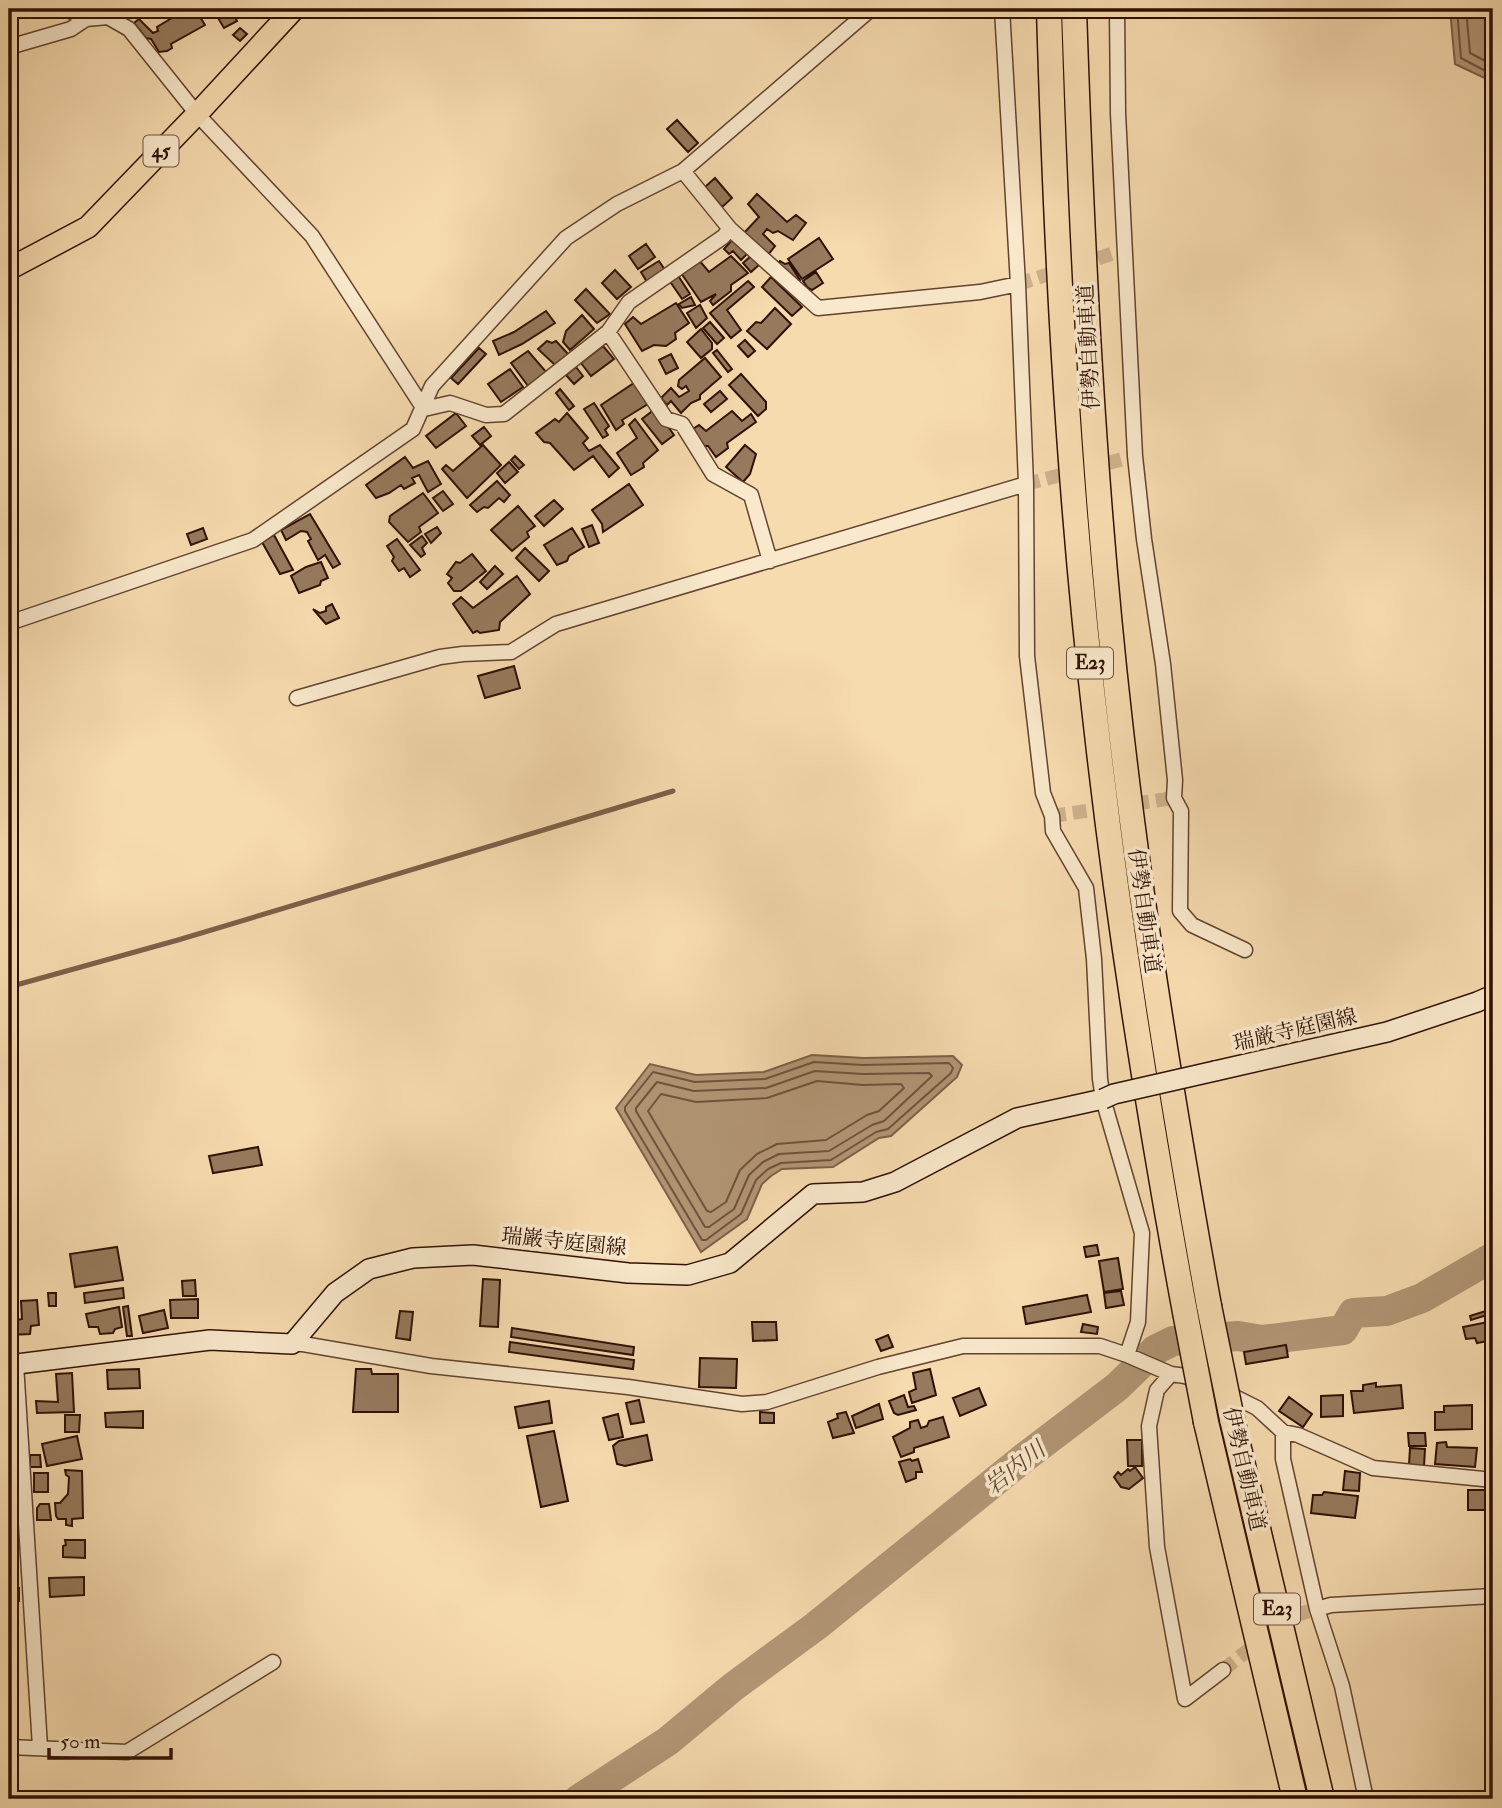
<svg xmlns="http://www.w3.org/2000/svg" width="1502" height="1808" font-family="'IM FELL Double Pica','Noto Serif JP',serif">
<rect width="100%" height="100%" fill="#f6dbaf"/>
<filter id="stains"><feTurbulence type="fractalNoise" baseFrequency=".00286" numOctaves="4"/><feColorMatrix values="0 0 0 0 .2 0 0 0 0 .09 0 0 0 0 .02 0 0 0 .5 -.17"/></filter>
<radialGradient id="worn" r=".72"><stop offset=".6" stop-color="#630" stop-opacity="0"/><stop offset="1" stop-color="#630" stop-opacity=".3"/></radialGradient>
<path fill="#b29675" stroke="#7e6048" stroke-width="2" d="M1450,9H1493V82L1455,64Z
M812,1055L864,1058L953,1056L962,1065L957,1077L891,1136L879,1138L833,1167L782,1169L771,1176L762,1184L747,1219L701,1252L616,1108L650,1064L696,1075L764,1072Z"/>
<g fill="none" stroke-linecap="round" stroke-linejoin="round">
<path stroke="#70533c" stroke-width="2" d="M1457,9L1461,58L1493,75
M1466,9L1470,53L1493,65
M814,1062L863,1065L949,1063L953,1068L951,1073L888,1129L876,1132L831,1160L781,1163L768,1169L756,1180L741,1214L706,1240H702L625,1111V1107L653,1072L695,1082L765,1079Z
M815,1071L863,1074L929,1073L932,1076L884,1121L872,1125L829,1151L779,1154L763,1162L749,1175L734,1209L709,1227H705L636,1111V1108L657,1082L694,1091L766,1088Z
M817,1081L863,1085L901,1084L904,1088L879,1111L867,1115L826,1140L777,1144L757,1154L740,1170L726,1202L711,1212L707,1211L648,1111L661,1094L696,1102L767,1098Z"/>
<path stroke="#7e6048" stroke-width="5" d="M9,987L178,940L673,791"/>
<path stroke="#b29675" stroke-width="30" d="M579,1799L668,1741L733,1687L816,1626L1025,1457L1117,1387L1155,1350L1173,1341L1238,1336L1262,1340L1343,1330L1353,1313L1387,1311L1422,1298L1493,1257"/>
</g>
<path fill="#967a5d" stroke="#2f1004" stroke-width="2" d="M187,9H195L205,25L171,44L172,48L167,51L159,52L151,39L146,38L134,23L139,19L153,33L158,31L157,27Z
M232,11L237,21L224,28L218,18Z
M240,28L247,34L240,41L233,35Z
M677,120L698,143L688,152L667,129Z
M715,178L732,198L722,207L705,187Z
M757,194L787,222L796,215L806,223L793,240L778,231L773,233L767,229L763,234L775,246L767,256L744,233L759,217L748,204Z
M819,238L833,259L802,279L788,259Z
M733,239L747,254L741,260L733,251L729,254L724,249Z
M646,244L655,257L638,269L629,256Z
M752,255L760,264L751,272L743,263Z
M731,256L748,273L731,285V291L713,305L710,301L716,294L701,302L681,273L698,259L709,272Z
M659,261L665,270L647,282L641,272Z
M780,261L785,264L789,263L800,280L797,283L775,265Z
M615,270L631,287L617,299L602,283Z
M816,272L823,283L812,290L807,287L803,281Z
M677,274L690,294L682,299L669,280Z
M771,277L802,307L792,316L762,287Z
M748,281L754,287L727,310L741,330L731,338L710,313Z
M586,289L610,314L597,323L575,300Z
M691,297L695,305L682,308L679,304Z
M676,303L689,323L675,333L676,339L666,346L654,345L642,351L625,324L633,317L641,324Z
M700,305L707,318L696,328L687,313Z
M775,308L791,324L767,349L747,331L756,322L761,323Z
M546,311L555,323L522,344L499,355L493,341L514,332Z
M582,315L594,329L570,350L563,342L566,331Z
M710,322L724,338L717,344L703,328Z
M701,329L712,343V349L701,358L687,342Z
M745,340L755,351L748,357L738,346Z
M547,341L552,343L556,341L568,354L555,365L538,349Z
M603,346L614,359L591,376L581,363Z
M479,348L486,354L458,384L451,378Z
M717,350L732,369L728,372L713,353Z
M528,351L547,373L528,386L511,363Z
M671,354L678,368L666,374L659,360Z
M705,358L721,377L700,395V399L691,403L681,413L671,401L667,405L661,398L671,388L679,397L689,391L686,386L682,389L678,386L679,380Z
M576,367L583,376L574,384L566,375Z
M510,369L523,387L501,402L488,384Z
M741,374L766,402V409L758,416L729,385Z
M634,383L648,404L622,420L624,424L616,430L601,405Z
M560,389L574,406L569,410L556,393Z
M720,391L727,399L711,412L704,404Z
M594,403L609,426L605,430L608,435L603,438L584,409Z
M655,409L674,435L662,444L642,419Z
M732,411L742,421L751,414L756,422L727,443L728,448L716,457L708,446H704L693,429L699,425L706,431Z
M456,413L466,426L436,448L426,436Z
M567,413L588,438L583,443L589,451L600,445L619,468L609,477L593,456L574,470L550,443L544,442L536,433L555,419L559,422Z
M635,419L658,450L643,463L644,467L631,475L617,453L637,438L629,425Z
M484,427L491,436L480,445L472,436Z
M483,445L501,465L467,498L442,469L446,465L453,471Z
M745,445L756,454L750,474L743,482L726,467Z
M515,456L524,465L519,469L511,460Z
M405,457L413,468L428,461L441,484L428,492L419,475L412,478L415,483L404,489L401,485L389,493L376,498L366,485Z
M509,462L518,472L505,483L497,473Z
M497,481L510,495L504,502L499,498L488,508L484,507L477,512L470,505Z
M629,484L643,505L603,532L602,524L592,510Z
M443,491L453,504L443,511L433,498Z
M423,493L438,513L419,527L421,532L408,542L389,522L390,516Z
M554,500L563,509L544,526L535,516Z
M518,506L535,526L527,532L529,537L512,551L491,530Z
M310,514L340,564L333,568L325,555L318,560L308,541L311,539L307,532L301,531L286,540L281,530Z
M592,525L599,543L589,547L582,529Z
M437,527L441,533L431,543L425,534Z
M203,528L207,539L191,545L187,534Z
M572,528L584,547L569,556L567,561L557,565L544,545Z
M274,535L293,570L280,574L262,542Z
M422,536L427,543L422,548L425,554L421,557L410,545Z
M397,539L420,570L410,577L404,568L399,571L392,561L394,557L387,546Z
M525,548L549,571L539,581L516,558Z
M472,554L486,571L461,591H454L448,583L452,578L447,574L456,562L460,563Z
M321,562L328,578L321,581L320,585L299,593L291,576L306,567Z
M495,566L503,574L487,589L480,582Z
M517,576L530,594L500,622L499,630L480,633L477,631L473,633L453,604L461,597L473,608Z
M332,604L339,618L326,624L313,609L320,613L326,611V607Z
M514,666L520,688L485,698L478,676Z
M258,1147L262,1165L213,1173L209,1156Z
M1097,1245L1099,1255L1086,1257L1084,1247Z
M117,1247L123,1280L75,1287L70,1254Z
M1118,1258L1123,1289L1104,1292L1099,1261Z
M483,1279L500,1280L498,1327L480,1326Z
M195,1280L196,1296H183L182,1281Z
M123,1288L124,1298L85,1303L84,1293Z
M1121,1291L1124,1305L1106,1308L1104,1293Z
M48,1293H56V1306H49Z
M1087,1295L1091,1312L1026,1324L1023,1307Z
M198,1299V1318H171L170,1300Z
M37,1300L39,1325L31,1326L30,1334L9,1335V1322L22,1319L21,1301Z
M128,1306L132,1336H127L123,1307Z
M119,1307L122,1327L115,1329L113,1333L100,1334L98,1327H89L86,1314Z
M164,1310L168,1328L143,1333L139,1316Z
M1489,1310L1490,1314L1471,1320L1470,1316Z
M400,1311L413,1312L410,1340L396,1338Z
M1493,1321V1340L1477,1343L1475,1338L1466,1339L1463,1327Z
M752,1322H776L777,1340L753,1341Z
M1083,1324L1098,1327L1097,1334L1081,1332Z
M512,1328L634,1347L633,1355L511,1337Z
M888,1335L893,1347L881,1351L876,1340Z
M510,1342L634,1360L633,1369L509,1352Z
M1286,1345L1288,1357L1246,1364L1244,1352Z
M700,1358L737,1359L736,1388L699,1387Z
M139,1369L140,1388L108,1389L107,1370Z
M356,1369H371L372,1374H398V1412H353Z
M930,1369L936,1395L912,1403L909,1392L916,1389L913,1373Z
M72,1373L74,1412L37,1413L36,1401L58,1402L56,1374Z
M1376,1383V1387L1401,1385L1403,1408L1354,1413L1351,1391H1363V1385Z
M979,1388L986,1405L960,1416L953,1398Z
M904,1395L908,1407L914,1406L916,1410L898,1415L894,1413L889,1401Z
M1343,1395V1416L1321,1417V1396Z
M1289,1397L1312,1414L1303,1427L1279,1411Z
M639,1400L644,1422L631,1424L626,1403Z
M549,1401L552,1423L519,1428L515,1407Z
M879,1404L883,1419L856,1428L852,1416Z
M1472,1405V1429L1435,1430V1412H1444V1406Z
M143,1411V1428L106,1427L105,1413Z
M760,1412L774,1413V1423H760Z
M846,1412L854,1433L833,1438L828,1422L838,1418L837,1414Z
M618,1414L623,1437L609,1440L603,1418Z
M65,1415H80L79,1432H65Z
M943,1417L949,1437L914,1448V1452L901,1457L893,1437L910,1428V1422L918,1420L921,1428L927,1426L929,1421Z
M554,1431L568,1501L541,1507L527,1436Z
M1408,1433H1425L1426,1446H1409Z
M647,1435L652,1460L625,1466L617,1464L613,1446L619,1441Z
M77,1436L82,1459L47,1466L42,1444Z
M1127,1440H1142V1466H1128Z
M1446,1442L1447,1447L1477,1448L1475,1467L1435,1464L1437,1443Z
M1410,1448L1425,1449L1424,1466L1409,1465Z
M30,1455H40L41,1467H30Z
M910,1459L912,1461L918,1459L922,1472H916V1478L906,1482L899,1462Z
M1135,1467L1143,1478L1129,1489L1121,1487L1114,1477L1118,1472L1121,1475L1128,1469L1130,1471Z
M65,1470L82,1471L83,1518L72,1519V1526L66,1525V1519H58L56,1516L55,1503H60L68,1494L69,1477L66,1475Z
M1345,1471L1360,1473L1359,1491L1343,1490Z
M34,1473H48V1492H34Z
M1468,1490H1493V1510H1468Z
M1324,1492L1358,1496L1355,1518L1311,1513L1313,1495H1322Z
M40,1504H49L51,1520H37V1508Z
M65,1540H85V1558L63,1557V1546L66,1545Z
M84,1577V1595L50,1597L49,1578Z
M9,1587L19,1588V1601L9,1602Z"/>
<g fill="none" stroke-linecap="round" stroke-linejoin="round">
<path stroke="#ceb28d" stroke-width="14" stroke-dasharray="14 7" stroke-linecap="butt" d="M1018,284L1127,249
M1026,484L1135,456
M1052,816L1174,798
M1278,1627L1292,1616L1317,1609
M1223,1670L1262,1639"/>
<g stroke="#61432f" stroke-width="17">
<path id="street" d="M71,9L72,12L86,19
M1002,9L1018,284L1026,484L1027,656L1043,793L1052,816L1053,831L1086,888L1094,959L1100,1079L1103,1099L1142,1233L1138,1322L1127,1355
M1117,9L1118,113L1135,456L1144,539L1163,664L1175,780L1174,798L1181,811L1180,911L1192,925L1245,950
M9,47L71,29L86,19L108,17L129,29L197,114L312,236L424,409
M683,171L730,229L818,308L980,292L1018,284
M608,332L666,419L682,424L713,474L751,495L770,561
M424,409L450,403L486,415L504,414L608,332L629,302L723,237L730,229
M9,623L253,540L413,429L432,386L566,238L617,204L683,171L871,9
M297,698L440,657L463,654L511,652L556,624L1026,484
M292,1344H303L431,1366L628,1387L742,1404L767,1402L878,1367L963,1346H1100L1127,1355L1171,1374L1185,1376L1203,1383
M16,1364L40,1747
M1171,1374L1157,1390L1149,1426L1157,1547L1185,1699L1223,1670
M1225,1392L1257,1408L1283,1432L1298,1435L1373,1468L1493,1480
M1283,1432V1459L1317,1609L1342,1686L1366,1799
M1317,1609L1331,1605L1493,1596
M9,1747L127,1752L273,1662"/>
</g>
<g stroke="#2f1004" stroke-width="22">
<path id="secondary" d="M1215,1071L1387,1032L1477,1002L1493,995
M9,1365L210,1340L292,1344L335,1293L369,1269L413,1258L473,1255L628,1273L688,1275L730,1263L813,1194L863,1192L895,1182L1017,1118L1103,1099"/>
</g>
<g stroke="#2f1004" stroke-width="24">
<path id="primary" d="M9,269L88,227L197,114L294,9"/>
</g>
<g stroke="#2f1004" stroke-width="27">
<path id="highway" d="M1049,9C1056,248 1068,488 1096,725C1118,922 1149,1117 1185,1312
M1074,9C1082,247 1093,486 1120,722C1142,918 1174,1112 1209,1306
M1232,1419L1322,1799
M1206,1422L1295,1799"/>
</g>
<use href="#street" stroke="#f9e8cb" stroke-width="14"/>
<use href="#secondary" stroke="#f9e8cb" stroke-width="19"/>
<use href="#primary" stroke="#f6dbaf" stroke-width="21"/>
<use href="#highway" stroke="#f6dbaf" stroke-width="24"/>
<g stroke="#2f1004" stroke-width="22" stroke-linecap="butt">
<path id="secondary-bridge" d="M1103,1099L1114,1094L1215,1071"/>
</g>
<g stroke="#2f1004" stroke-width="27" stroke-linecap="butt">
<path id="highway-bridge" d="M1209,1306L1232,1419
M1185,1312L1206,1422"/>
</g>
<use href="#secondary-bridge" stroke="#f9e8cb" stroke-width="19"/>
<use href="#highway-bridge" stroke="#f6dbaf" stroke-width="24"/>
</g>
<g text-anchor="middle" dominant-baseline="central" stroke-width="7" stroke-linejoin="round" paint-order="stroke">
<g fill="#f9e8cb" stroke="#6c5140" stroke-width="2">
<rect x="143.5" y="135.5" width="35" height="31" rx="5"/>
<rect x="1067" y="647.5" width="46" height="31" rx="5"/>
<rect x="1254" y="1593.5" width="46" height="31" rx="5"/>
</g>
<g font-size="19" font-weight="bold" fill="#2f1004">
<text x="161" y="151">45</text>
<text x="1090" y="663">E23</text>
<text x="1277" y="1609">E23</text>
</g>
<g font-size="21" fill="#2f1004" stroke="#f9e8cb">
<text transform="translate(1089 347) rotate(-93)">伊勢自動車道</text>
<text transform="translate(1144 911) rotate(82)">伊勢自動車道</text>
<text transform="translate(1295 1030) rotate(-13)">瑞厳寺庭園線</text>
<text transform="translate(564 1242) rotate(6)">瑞巌寺庭園線</text>
<text transform="translate(1244 1469) rotate(77)">伊勢自動車道</text>
</g>
<g font-size="23" font-style="italic" fill="#634631" stroke="#f9e8cb">
<text transform="translate(1015 1468) rotate(-38)">岩内川</text>
</g>
</g>
<rect width="1502" height="1808" fill="none" stroke="#f6dbaf" stroke-width="35"/>
<rect x="10" y="10" width="1481" height="1787" fill="none" stroke="#2f1004" stroke-width="3.5"/>
<rect x="18" y="18" width="1467" height="1773" fill="none" stroke="#2f1004" stroke-width="2"/>
<path d="M49 1748v10h122v-10" fill="none" stroke="#2f1004" stroke-width="3.5"/>
<text x="60" y="1748" font-size="21" fill="#2f1004" stroke="#f9e8cb" stroke-width="5" paint-order="stroke">50 m</text>
<rect width="100%" height="100%" filter="url(#stains)"/>
<rect width="100%" height="100%" fill="url(#worn)"/>
</svg>
